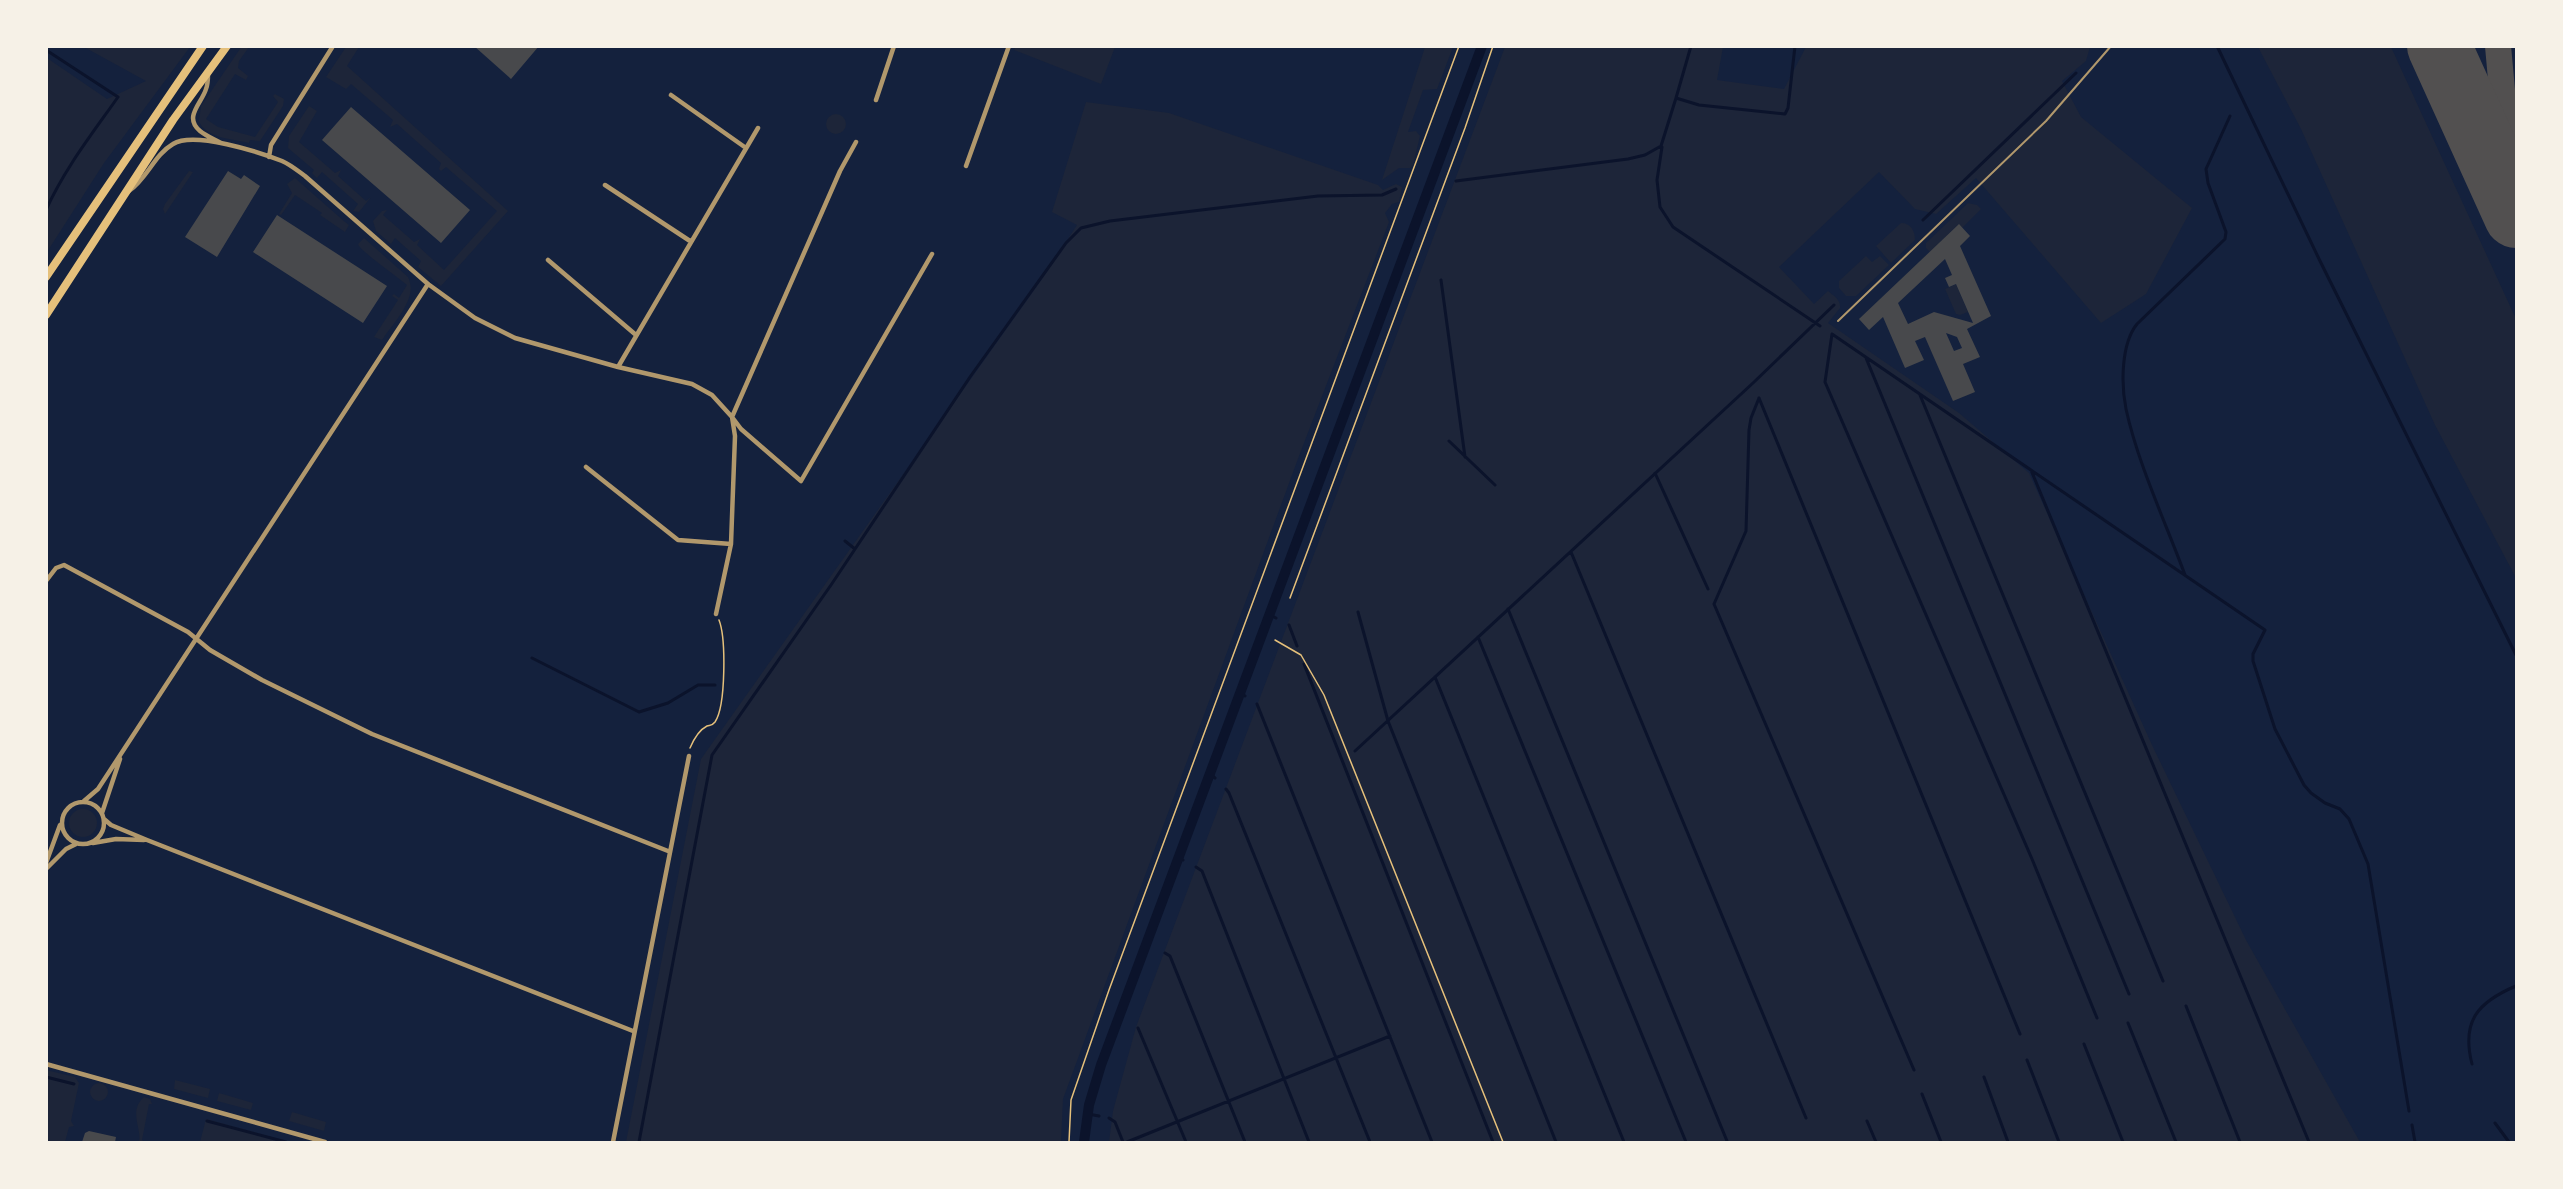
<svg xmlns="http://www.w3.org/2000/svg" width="2563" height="1189" font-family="'IBM Plex Sans',sans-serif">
<rect width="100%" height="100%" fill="#14213d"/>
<path fill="#1d2539" d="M242,46L249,47L239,61L238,68L248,76L246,80L235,74L206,119L218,127L255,137L278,102L273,96L275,94L284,99L283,106L260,141L250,140L249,143C233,139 205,138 199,121L201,106Z
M1016,46H1115V47L1101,84L1014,50Z
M84,47H190L104,163L47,252V58L107,99L146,81Z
M346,47H359L347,66L508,211L441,286L418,267L421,261L395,238L391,244L376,231L373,221L382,211L387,210L383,215L414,242L420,239L417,245L444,270L497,211L446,167L441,171L439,169L441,163L397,124L390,127L393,120L351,84L346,89L326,77Z
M1425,47H1453L1437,89L1423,90L1408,132L1416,131L1420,136L1413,165L1410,168H1399L1382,180Z
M1505,47H1723L1717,80L1784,89L1806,47H2090L2086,61L2062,81L2081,117L2192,208L2146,294L2101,323L1976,178L1936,214L1915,209L1879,172L1779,267L1814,304L1828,291C1834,296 1841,300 1840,308L1828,323L1959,413L2029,473L2152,745L2246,940L2360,1142H1109L1113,1111L1136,1027Z
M2258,47H2391L2516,319V578L2435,425L2301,129Z
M1086,102L1169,113L1378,185L1383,190L1396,184L1402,187L1399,202L1392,204L1385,213L1389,222L1299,456L1063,1099L1061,1142H626L701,759L1044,276L1077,225L1052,212Z
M309,106L317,111L299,142L335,173L341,170L338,176L366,201L371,197L359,212L353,211L358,204L322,172L317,178L312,173L314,170L288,148L289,136Z
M826 124a10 10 0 1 1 20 0a10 10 0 1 1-20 0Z
M189,171L193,172L165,214L163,209L165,204Z
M295,178L345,222L349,225L345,232L320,215L322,213L295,195L281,215L279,214L292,193L287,184Z
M1968,203L1977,205L1981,209L1962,228L1958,225L1930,252L1926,248V243Z
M1901,223C1911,223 1915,231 1915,240L1891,263L1876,246Z
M364,238L408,277C419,298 393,323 382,340L374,337L398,300L392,296L394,294L399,298L407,285C398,277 360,251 358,244Z
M1866,256L1872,262L1880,256L1889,265L1856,296H1846L1839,288V281Z
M1956,284L1968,312L1960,315L1956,314L1945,289Z
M69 823a14 14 0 1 1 28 0a14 14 0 1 1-28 0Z
M46,1070L75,1077L79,1083L71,1121L74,1126L69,1127L65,1142H47Z
M175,1080L210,1089L208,1098L174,1089Z
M90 1092a9 9 0 1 1 18 0a9 9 0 1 1-18 0Z
M219,1093L253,1103L251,1110L217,1101Z
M144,1097L150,1099L152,1104H149L142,1140L145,1142H139C142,1128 128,1111 144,1097Z
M292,1112L326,1122L324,1131L289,1121Z
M206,1119L289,1142H200Z"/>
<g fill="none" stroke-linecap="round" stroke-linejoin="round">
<path stroke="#0b132b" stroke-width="3" d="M2217,46L2320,261L2516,655
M46,50L118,97C92,134 65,168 46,210
M1676,98L1691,46
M1662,147L1657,180L1660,207L1673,227L1820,326
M1456,181L1628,159L1645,155L1661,146L1676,98L1699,105L1785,114L1788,108L1795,46
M1923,220L2076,73
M1441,280L1465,457
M1866,358L2129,994
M1920,395L2163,981
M1759,398L1751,418L1749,430L1746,531L1714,604L1914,1070
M1759,398L2020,1034
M1449,441L1495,485
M2031,470L2309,1142
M1655,473L1708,589
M845,541L855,549
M1571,552L1806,1118
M2185,575C2165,521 2138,464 2126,409C2121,384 2121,344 2137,324L2225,239L2226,232L2208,183L2206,169L2230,116
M1508,609L1727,1141
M1358,612L1388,721L1556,1142
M1268,614L1276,618
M1289,625L1297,646
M1478,637L1686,1142
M532,658L639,712L668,703L698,685H715
M1304,664L1493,1142
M1435,677L1624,1142
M1239,692L1245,696
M1257,704L1432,1142
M1355,751L1753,383L1834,305
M1209,773L1215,778
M1226,789L1229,793L1370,1142
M1179,858L1183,860
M1196,867L1202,871L1309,1142
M1165,953L1170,956L1245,1142
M2186,1006L2240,1142
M2097,1018L2032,859L1825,382L1832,334L2265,630L2253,654V661L2275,729L2304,785L2311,793L2325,803L2340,809L2349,819L2368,864L2409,1111
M2128,1023L2176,1142
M1138,1028L1186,1142
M2084,1044L2123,1142
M2027,1060L2059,1142
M2472,1064C2461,1021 2478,1002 2516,986
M46,1077L74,1084
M1984,1077L2008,1142
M1922,1094L1941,1142
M1088,1114L1099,1116
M1109,1118L1115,1122L1123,1142
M207,1121L286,1142
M1867,1121L1876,1142
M2495,1123L2509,1142
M2412,1125L2415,1142
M639,1142L712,755L831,585L970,377L1066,243L1081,228L1110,221L1318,196L1382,195L1396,189
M1127,1142L1390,1036"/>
<path stroke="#0b132b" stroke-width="10" d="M1084,1142L1089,1105L1101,1065L1482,46"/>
<path stroke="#525050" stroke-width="26" d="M2498,46L2504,112L2516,172"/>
<path stroke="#525050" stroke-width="64" d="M2439,46L2516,216"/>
</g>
<path fill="#48494c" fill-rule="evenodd" d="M474,46H539L511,79Z
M351,107L470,210L441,243L322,140Z
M228,171L241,179L244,175L260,186L217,257L185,237Z
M277,215L387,286L363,323L253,252Z
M1959,224L1970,236L1960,246L1991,316L1967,329L1980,357L1963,364L1975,392L1953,401L1925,337L1915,341L1924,360L1905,368L1883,317L1869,330L1859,319ZM1945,259L1952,275L1945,278L1949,287L1956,284L1973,323L1934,312L1908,324L1898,303ZM1946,333L1957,337L1962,348L1954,351Z
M89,1131L116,1137L115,1142H82L85,1133Z"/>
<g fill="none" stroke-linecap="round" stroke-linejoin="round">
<path stroke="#e5c07b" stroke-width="1.5" d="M1290,598L1465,128L1493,46
M1275,640L1301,655L1324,695L1503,1142
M690,748C693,741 699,730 707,726C710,725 712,726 715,722C726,706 726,638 719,620
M1069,1142L1071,1100L1109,990L1459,46"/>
<path stroke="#b1986c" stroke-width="2" d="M1838,321L2046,121L2111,46"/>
<path stroke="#b1986c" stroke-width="4.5" d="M208,74C208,79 208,84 206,89C202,103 183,117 200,131C206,136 214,139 221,143
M671,95L746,148
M876,100L894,46
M856,142L840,171L732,417L741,429L801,481L932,254
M269,157L271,145L333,46
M966,166L1009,46
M605,185L690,241
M129,191C147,179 154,155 173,144C194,131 259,152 282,161C291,165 298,171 305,176L428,284L475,318L515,338L618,367L692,384L712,395L732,417L735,436L731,544L716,614
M548,260L636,335
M618,367L758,128
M586,467L678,540L731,544
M46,581L56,568L64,565L188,632L210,650L262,680L372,734L668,851
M84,801L98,789L428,284
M62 823a21 21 0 1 1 42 0a21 21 0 1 1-42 0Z
M102,813L120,759
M104,819L111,825L147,840L633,1031
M93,843L116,839L144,840
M46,863L60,825
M46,869L66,849L76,844
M46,1064L325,1142
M613,1142L689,756"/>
<path stroke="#e5c07b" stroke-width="8" d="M46,277L203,46
M46,315L173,120L227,46"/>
</g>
<rect width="2563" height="1189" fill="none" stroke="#f6f1e7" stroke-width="96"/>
</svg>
